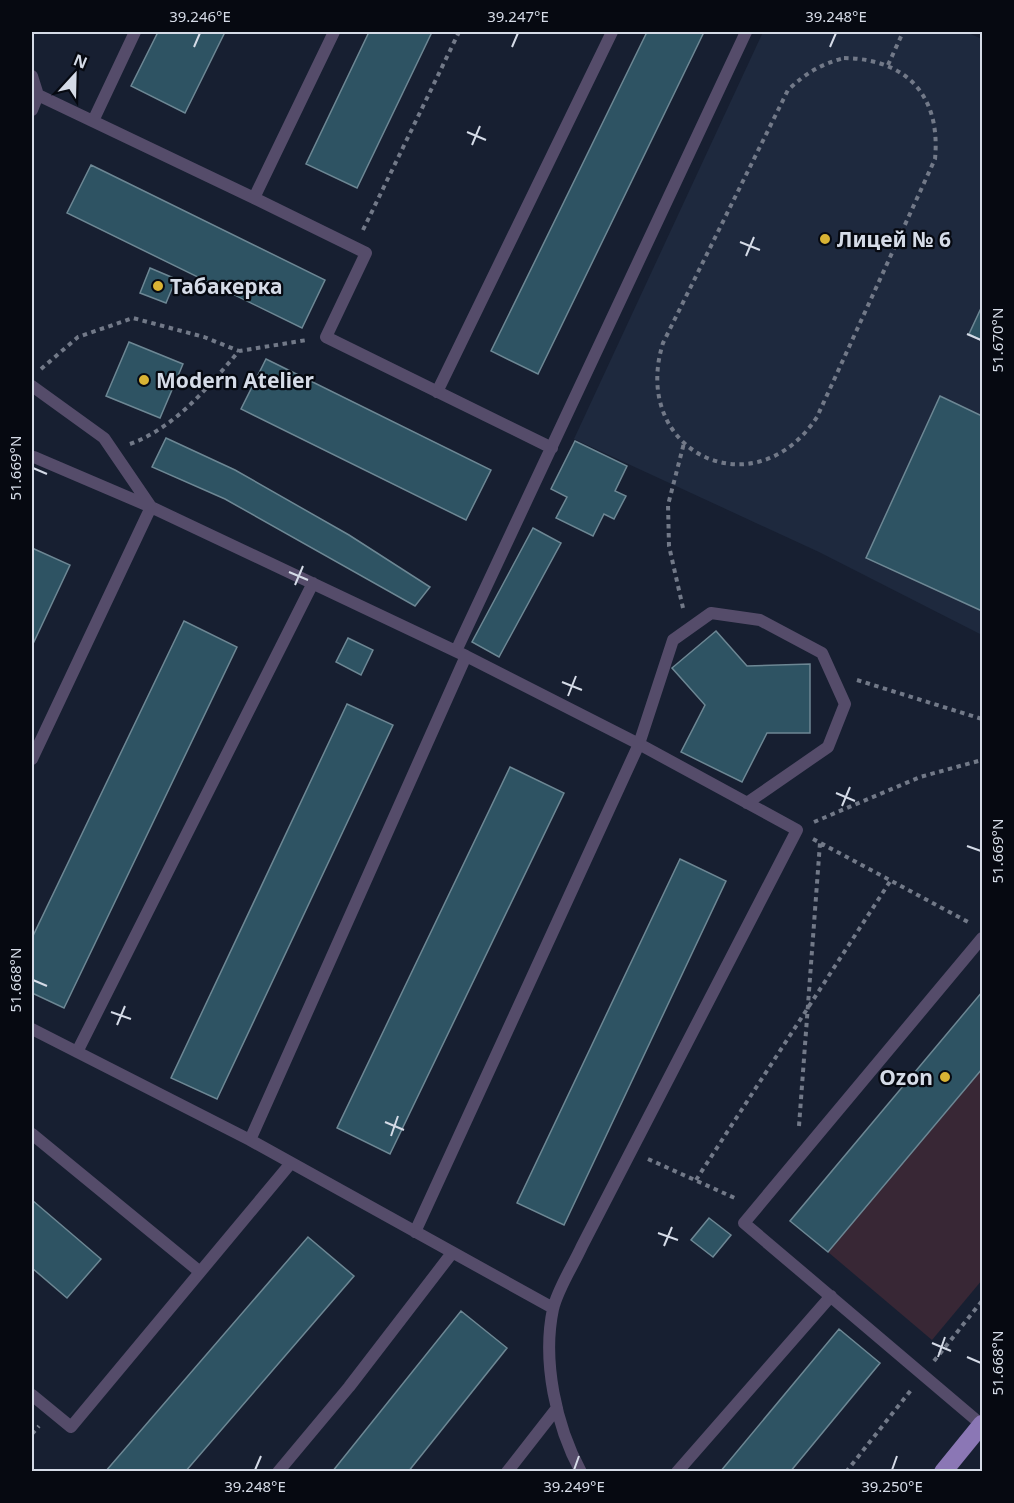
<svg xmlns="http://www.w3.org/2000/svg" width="1014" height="1503" font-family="'Noto Sans',sans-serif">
<rect width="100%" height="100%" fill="#171f31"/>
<path fill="#1e293e" d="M763,32H966L982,39V635L819,552L574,439Z"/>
<path fill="#382735" d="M982,1069V1280L932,1340L828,1252Z"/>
<path fill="#2e5363" stroke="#6d8794" stroke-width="1.5" d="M158,32H225L185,113L131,86Z
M369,32H432L357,188L306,164Z
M647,32H704L538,374L491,351Z
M91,165L325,280L302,328L67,213Z
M150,268L176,279L166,303L140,293Z
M982,306V341L969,334Z
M129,342L183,364L160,418L106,396Z
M266,359L491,470L466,520L241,409Z
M940,396L982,416V611L866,558Z
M166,438L235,470L349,535L430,587L415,606L225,499L152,467Z
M575,441L627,466L615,491L626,496L614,519L604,514L593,536L556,518L567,497L551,489Z
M533,528L561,543L499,657L472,642Z
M32,548L70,565L32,646Z
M184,621L237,647L64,1008L32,993V938Z
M716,631L747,666L810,664V733H767L742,782L681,752L705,705L672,668Z
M348,638L373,650L361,675L336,662Z
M347,704L393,725L217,1099L171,1078Z
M510,767L564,793L390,1154L337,1128Z
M680,859L726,881L564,1225L517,1203Z
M982,992V1069L828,1252L790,1221Z
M32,1200L101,1259L67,1298L32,1268Z
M709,1218L731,1235L713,1257L691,1240Z
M308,1237L354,1276L185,1472H105Z
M461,1311L507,1348L408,1472H332Z
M839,1329L880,1363L790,1472H720Z"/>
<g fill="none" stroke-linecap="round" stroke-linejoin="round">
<path stroke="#727988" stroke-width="4" stroke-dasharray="4.5 4.5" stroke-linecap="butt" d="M844,58C907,59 941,96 935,159L817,417C755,512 629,452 663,343L788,90C806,73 821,64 844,58Z
M888,65L903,32
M363,230L459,32
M41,369L78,337L133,318L204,337L239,351
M130,444C176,427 208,387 239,351L307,340
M683,608L669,546L668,505L684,443
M857,680L982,719
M814,822L920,777L982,760
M813,839L970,923
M799,1126L820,843
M648,1159L737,1199
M696,1180L891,880
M934,1361L982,1301
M32,1434L39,1426
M846,1472L911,1390"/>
<path stroke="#554c6a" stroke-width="12" d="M32,76L38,95L32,110
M38,95L254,198L334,32
M93,121L135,32
M254,198L366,253L326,337L552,448
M32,386L104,438L151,507L466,656L639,744L797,830L582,1246C573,1266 558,1288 553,1309C542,1361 556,1426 581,1472
M437,392L612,32
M456,651L746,32
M32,759L151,507L34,457
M32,1029L250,1140L553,1308
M77,1052L313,583
M32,1134L200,1272
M250,1140L466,656
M415,1232L639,744L673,640L711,613L760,620L822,653L845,704L828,747L747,803
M32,1395L71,1427L291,1163
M982,1425L744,1223L982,938
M278,1472L349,1387L452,1253
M507,1472L557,1408
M677,1472L831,1296"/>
<path stroke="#8b77b5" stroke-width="18" d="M943,1472L982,1424"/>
</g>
<path fill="none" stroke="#d5dbe7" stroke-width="2" d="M194,47L200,33M512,47L518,33M830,47L836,33M467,132L486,140M472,145L480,126M740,242L760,250M746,256L754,237M967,334L981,340M33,468L47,474M289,572L308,580M295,585L303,566M562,682L582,690M568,696L576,676M836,793L855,801M842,806L850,787M967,846L981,851M33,980L47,986M111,1012L131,1019M117,1025L125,1006M385,1122L404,1130M391,1136L398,1116M658,1233L678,1240M664,1246L672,1227M932,1343L951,1351M938,1357L945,1337M967,1357L981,1363M255,1470L261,1456M574,1470L579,1456M892,1470L897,1456"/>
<g fill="#d9b334" stroke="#060911" stroke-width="2">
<circle cx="825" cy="239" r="6"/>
<circle cx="158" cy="286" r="6"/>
<circle cx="144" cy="380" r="6"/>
<circle cx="945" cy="1077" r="6"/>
</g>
<g text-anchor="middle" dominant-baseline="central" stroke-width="4.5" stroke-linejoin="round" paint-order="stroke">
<g font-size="21" font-weight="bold" fill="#d5dbe7" stroke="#060911" text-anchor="start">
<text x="837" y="239">Лицей № 6</text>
<text x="170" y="286">Табакерка</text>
<text x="156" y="380">Modern Atelier</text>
<text x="933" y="1077" text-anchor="end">Ozon</text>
</g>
</g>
<rect width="1014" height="1503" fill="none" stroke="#060911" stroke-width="66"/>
<g transform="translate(75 75) rotate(22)" stroke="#060911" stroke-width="4.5" paint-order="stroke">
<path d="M0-4.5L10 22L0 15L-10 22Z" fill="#d5dbe7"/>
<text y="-9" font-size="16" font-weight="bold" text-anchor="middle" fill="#d5dbe7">N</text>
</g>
<rect x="33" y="33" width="948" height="1437" fill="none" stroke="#d5dbe7" stroke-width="2"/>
<g font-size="15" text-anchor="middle" fill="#d5dbe7">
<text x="200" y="22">39.246°E</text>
<text x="518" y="22">39.247°E</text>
<text x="836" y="22">39.248°E</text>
<text transform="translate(998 340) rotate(-90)" y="5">51.670°N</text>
<text transform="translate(16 468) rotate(-90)" y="5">51.669°N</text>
<text transform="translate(998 851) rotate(-90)" y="5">51.669°N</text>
<text transform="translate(16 980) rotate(-90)" y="5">51.668°N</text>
<text transform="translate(998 1363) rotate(-90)" y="5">51.668°N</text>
<text x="255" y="1492">39.248°E</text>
<text x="574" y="1492">39.249°E</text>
<text x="892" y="1492">39.250°E</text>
</g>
</svg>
